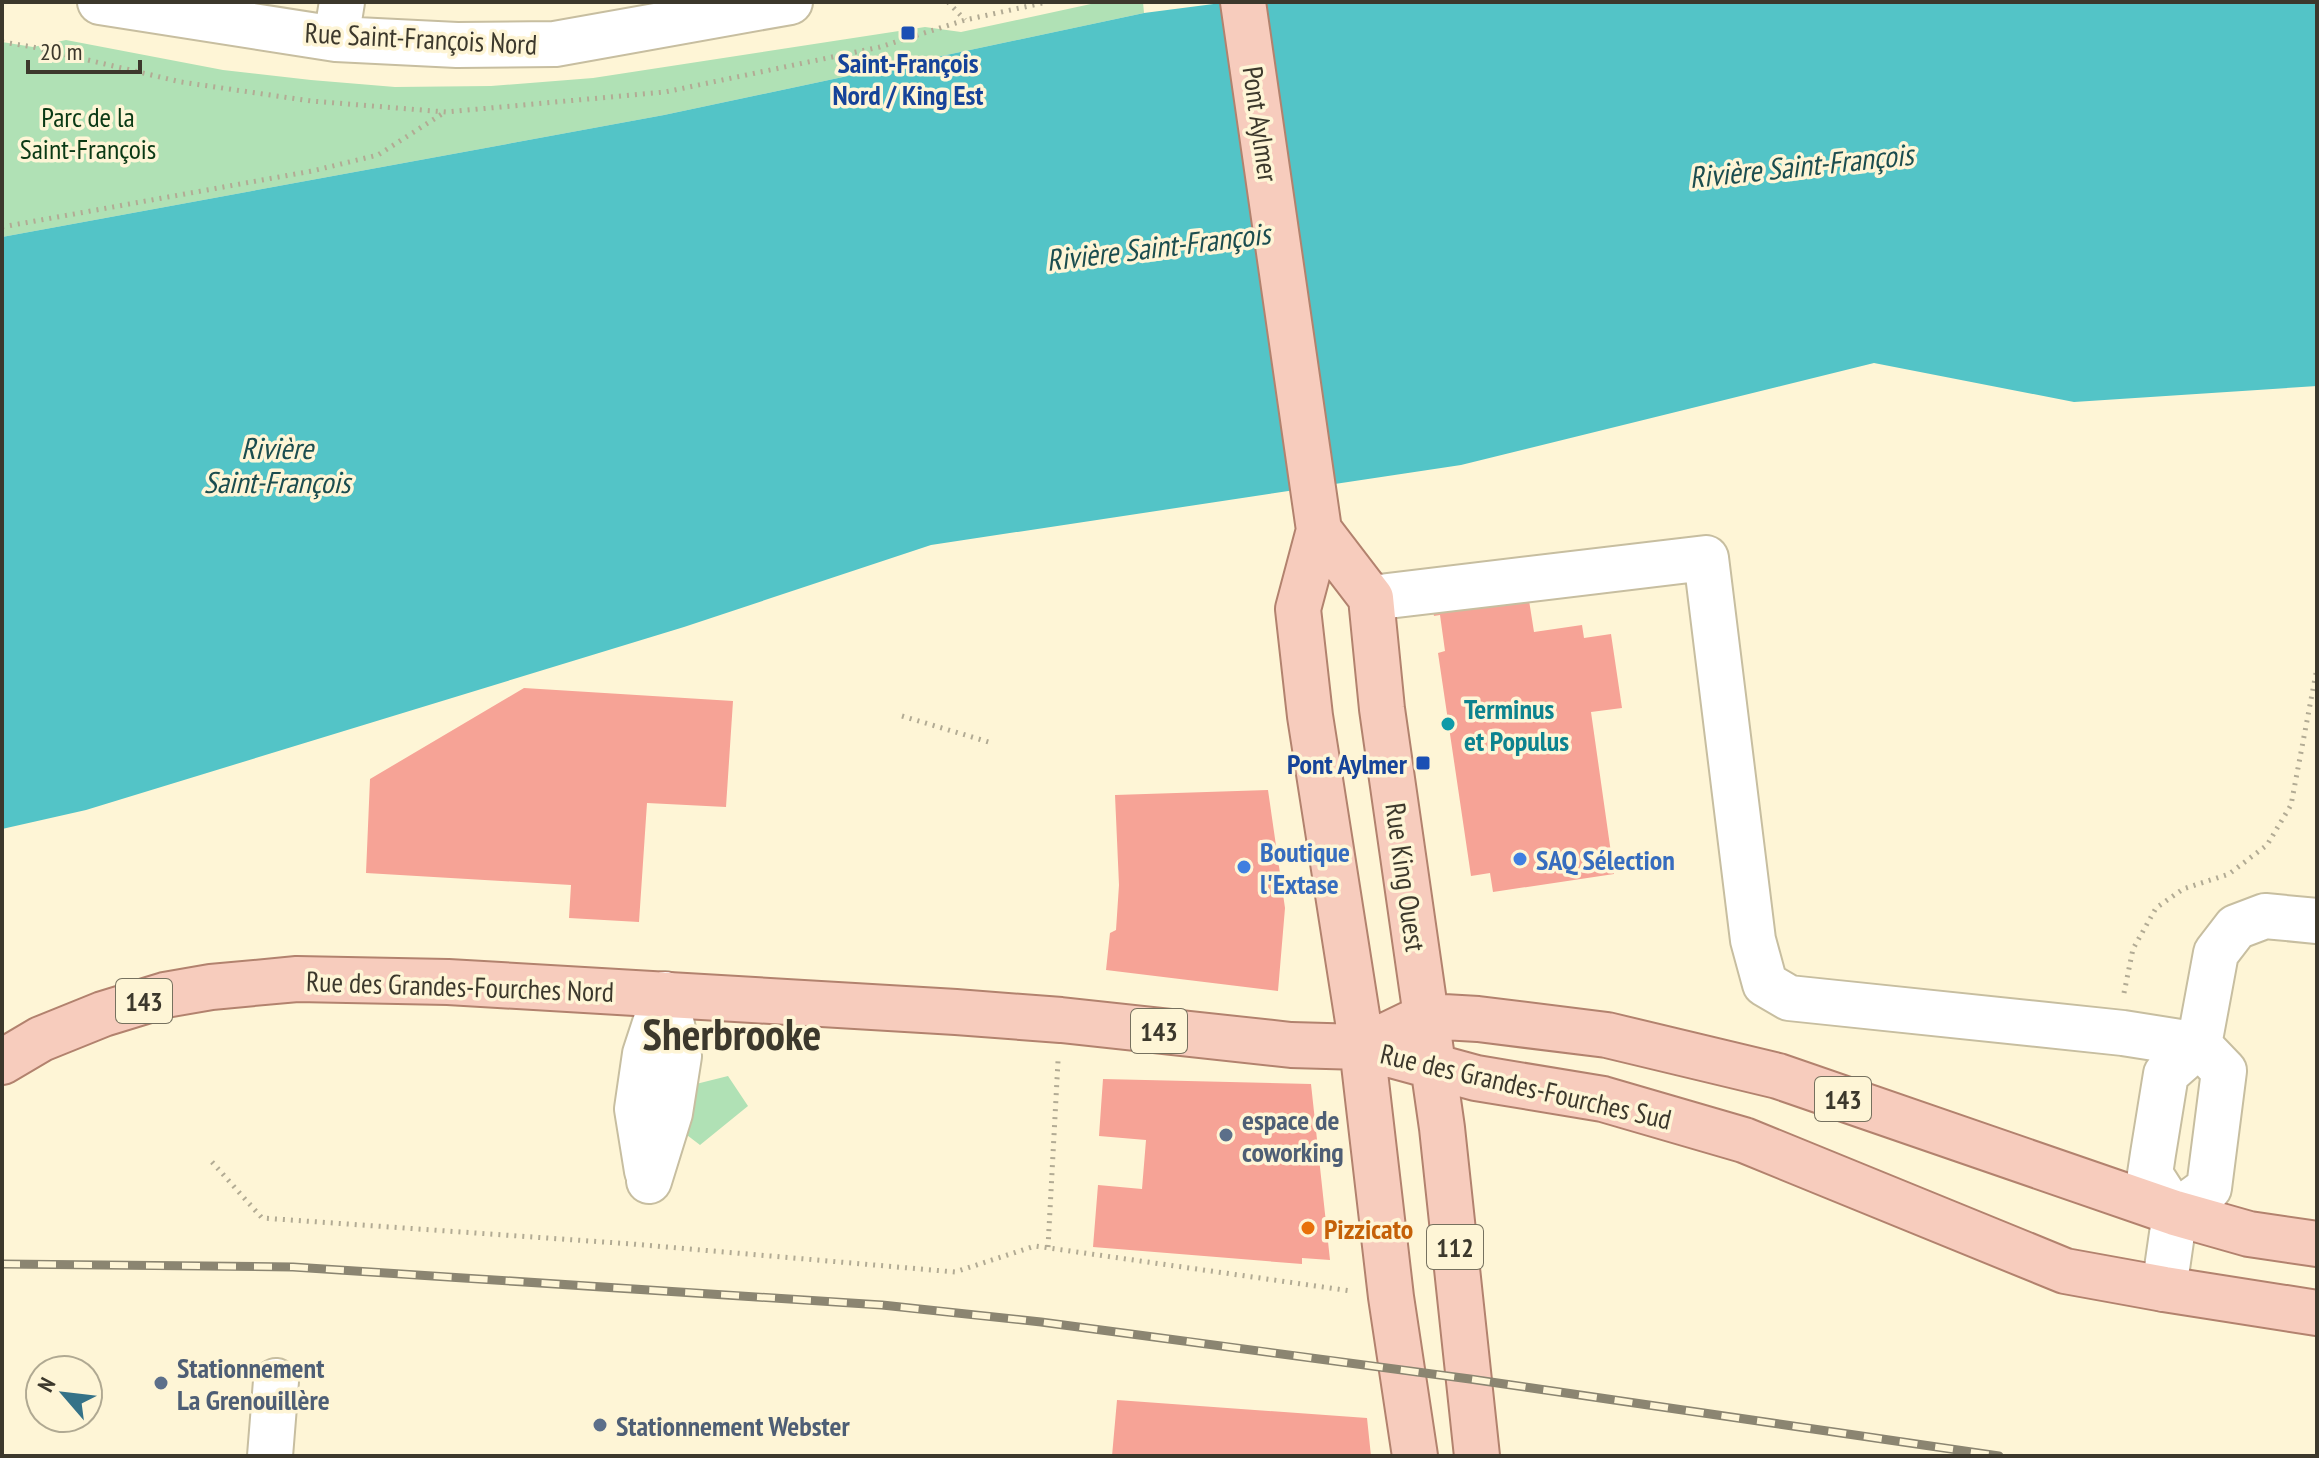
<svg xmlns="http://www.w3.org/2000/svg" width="2319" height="1458" font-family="'PT Sans Narrow',sans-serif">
<rect width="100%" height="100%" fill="#fef5d6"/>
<path fill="#b0e1b5" d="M1100,2H1143L1144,13L664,115L2,237V42L33,47L66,40L223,70L311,80L395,87L491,86L593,78L925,27L961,32Z
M728,1076L748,1106L700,1145L683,1132L696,1084Z"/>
<path fill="#53c4c7" d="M1229,2H2317V386L2074,402L1874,363L1461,465L931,545L684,627L86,810L2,829V237L664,115L1144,13Z"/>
<path fill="#f6a396" d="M1528,594L1534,632L1582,625L1584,638L1611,634L1622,708L1591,712L1614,874L1493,892L1490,873L1471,876L1438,653L1445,651L1440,615L1434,616L1432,608Z
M524,688L733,701L726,807L647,803L639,922L569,918L571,885L366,873L370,779Z
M1268,790L1285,908L1278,991L1106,970L1110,933L1116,930L1119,885L1115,795Z
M1103,1079L1311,1084L1330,1260L1302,1258V1264L1093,1247L1098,1185L1142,1189L1146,1140L1099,1136Z
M1117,1400L1367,1418L1371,1456H1112Z"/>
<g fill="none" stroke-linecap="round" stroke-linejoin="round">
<g stroke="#c7bea0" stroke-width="48">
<path id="minor" d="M100,2L336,39L457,45L555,44L790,2
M336,39L342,2
M1371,598L1706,558L1753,940L1765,984L1789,998L2123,1033L2199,1045L2224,1071L2209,1188L2175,1213
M647,1171L637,1109L645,1054L664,996
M649,1181L670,1113L679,1056L665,994
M2164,1289L2175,1213L2150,1174L2153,1154L2166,1074L2199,1045L2216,953L2236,927L2265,916L2317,921
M270,1456L276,1381"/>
</g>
<g stroke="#b2826e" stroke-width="48">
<path id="major" d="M1243,2L1319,530L1298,609L1310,716L1362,1047L1391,1297L1415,1456
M1319,530L1371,598L1382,709L1442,1128L1477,1456
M1362,1047L1426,1016L1478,1019L1607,1035L1778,1076L2175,1213L2249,1234L2317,1244
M2,1062L41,1039L103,1014L165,995L211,987L297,979L448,982L956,1012L1061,1020L1291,1045L1362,1047L1476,1078L1603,1099L1744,1140L2065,1271L2164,1289L2317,1313"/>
</g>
<path stroke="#b2ab94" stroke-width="5" stroke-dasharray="2 6" stroke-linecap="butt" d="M948,2L965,20
M2,42L33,47L181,82L311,101L446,112L665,92L880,47L965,20L1047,2
M2,227L312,171L378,155L445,112
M902,716L992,743
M2124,993L2133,949L2156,908L2183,889L2229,874L2267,845L2291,805L2317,668
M212,1162L262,1218L632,1244L955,1272L1035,1246L1351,1291
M1048,1247L1058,1061"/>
<use href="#minor" stroke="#fff" stroke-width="44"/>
<use href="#major" stroke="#f7ccbd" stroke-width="44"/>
<g stroke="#8b8571" stroke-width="9">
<path id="rail" d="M2,1264L293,1267L882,1305L1041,1322L1470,1379L1999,1456"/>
</g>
<use href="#rail" stroke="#fef5d6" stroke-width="6" stroke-dasharray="18" stroke-linecap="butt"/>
</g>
<g fill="#1a4fb4" stroke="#fef5d6" stroke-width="3">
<rect x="900" y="25" width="16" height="16" rx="4"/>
<rect x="1415" y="755" width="16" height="16" rx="4"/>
</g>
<circle fill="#0f9aa8" stroke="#fef5d6" stroke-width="3" cx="1448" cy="724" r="8"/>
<g fill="#3f7fe0" stroke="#fef5d6" stroke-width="3">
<circle cx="1520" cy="859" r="8"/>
<circle cx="1244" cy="867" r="8"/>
</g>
<g fill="#5c6f8a" stroke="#fef5d6" stroke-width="3">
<circle cx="1226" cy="1135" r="8"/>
<circle cx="161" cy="1383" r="8"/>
<circle cx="600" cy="1425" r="8"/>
</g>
<circle fill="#e8710a" stroke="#fef5d6" stroke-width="3" cx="1308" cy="1228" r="8"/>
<g text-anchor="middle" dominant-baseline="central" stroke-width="7" stroke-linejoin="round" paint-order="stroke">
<g fill="#fef5d6" stroke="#76715f" stroke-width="2">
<rect x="116" y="979" width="56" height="44" rx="6"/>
<rect x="1131" y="1009" width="56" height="44" rx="6"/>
<rect x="1815" y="1077" width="56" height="44" rx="6"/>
<rect x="1427" y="1225" width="56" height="44" rx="6"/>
</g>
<g font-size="26" font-weight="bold" fill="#3c382c">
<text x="144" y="1001">143</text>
<text x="1159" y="1031">143</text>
<text x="1843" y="1099">143</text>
<text x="1455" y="1247">112</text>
</g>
<g font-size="28" fill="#3c382c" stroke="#fef5d6">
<text transform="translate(421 38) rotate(3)">Rue Saint-François Nord</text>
<text transform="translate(1261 124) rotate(82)">Pont Aylmer</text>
<text transform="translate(1406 877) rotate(82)">Rue King Ouest</text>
<text transform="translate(460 986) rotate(2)">Rue des Grandes-Fourches Nord</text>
<text transform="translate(1526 1086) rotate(13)">Rue des Grandes-Fourches Sud</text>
</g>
<g font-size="28" font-weight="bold" fill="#164399" stroke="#fef5d6">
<text x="908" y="62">Saint-François<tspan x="908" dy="32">Nord / King Est</tspan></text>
<text x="1407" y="763" text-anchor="end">Pont Aylmer</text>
</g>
<g font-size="28" fill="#0a3915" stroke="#fef5d6">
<text x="88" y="116">Parc de la<tspan x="88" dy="32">Saint-François</tspan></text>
</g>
<g font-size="28" font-weight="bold" fill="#0d838f" stroke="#fef5d6" text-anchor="start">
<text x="1464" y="708">Terminus<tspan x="1464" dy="32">et Populus</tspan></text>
</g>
<g font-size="28" font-weight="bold" fill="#366cbe" stroke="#fef5d6" text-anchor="start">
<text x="1260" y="851">Boutique<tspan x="1260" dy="32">l'Extase</tspan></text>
<text x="1536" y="859">SAQ Sélection</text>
</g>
<g font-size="28" font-weight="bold" fill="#4e5e75" stroke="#fef5d6" text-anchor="start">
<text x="1242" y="1119">espace de<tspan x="1242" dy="32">coworking</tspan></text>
<text x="177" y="1367">Stationnement<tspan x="177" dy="32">La Grenouillère</tspan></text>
<text x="616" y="1425">Stationnement Webster</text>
</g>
<g font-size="28" font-weight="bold" fill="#c56008" stroke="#fef5d6" text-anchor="start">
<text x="1324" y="1228">Pizzicato</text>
</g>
<g font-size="30" font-style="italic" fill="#1b4d4f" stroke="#fef5d6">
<text transform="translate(1801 165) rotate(-6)">Rivière Saint-François</text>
<text transform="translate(1158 246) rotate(-7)">Rivière Saint-François</text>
<text x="277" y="447">Rivière<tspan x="277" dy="34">Saint-François</tspan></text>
</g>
<g font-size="44" font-weight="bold" fill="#3c382c" stroke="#fef5d6">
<text x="732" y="1033">Sherbrooke</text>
</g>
</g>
<rect width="2319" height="1458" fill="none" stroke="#3c382c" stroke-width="8"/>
<g transform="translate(64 1394) rotate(298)"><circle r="38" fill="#fef5d6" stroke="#b0a992" stroke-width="2"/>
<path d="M0-6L14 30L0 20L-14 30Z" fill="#357288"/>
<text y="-12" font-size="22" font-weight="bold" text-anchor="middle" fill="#3c382c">N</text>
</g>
<path d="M28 60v12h112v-12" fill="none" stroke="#3c382c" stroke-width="4"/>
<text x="40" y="60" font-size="24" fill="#3c382c" stroke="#fef5d6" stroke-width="6" paint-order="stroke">20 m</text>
</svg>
